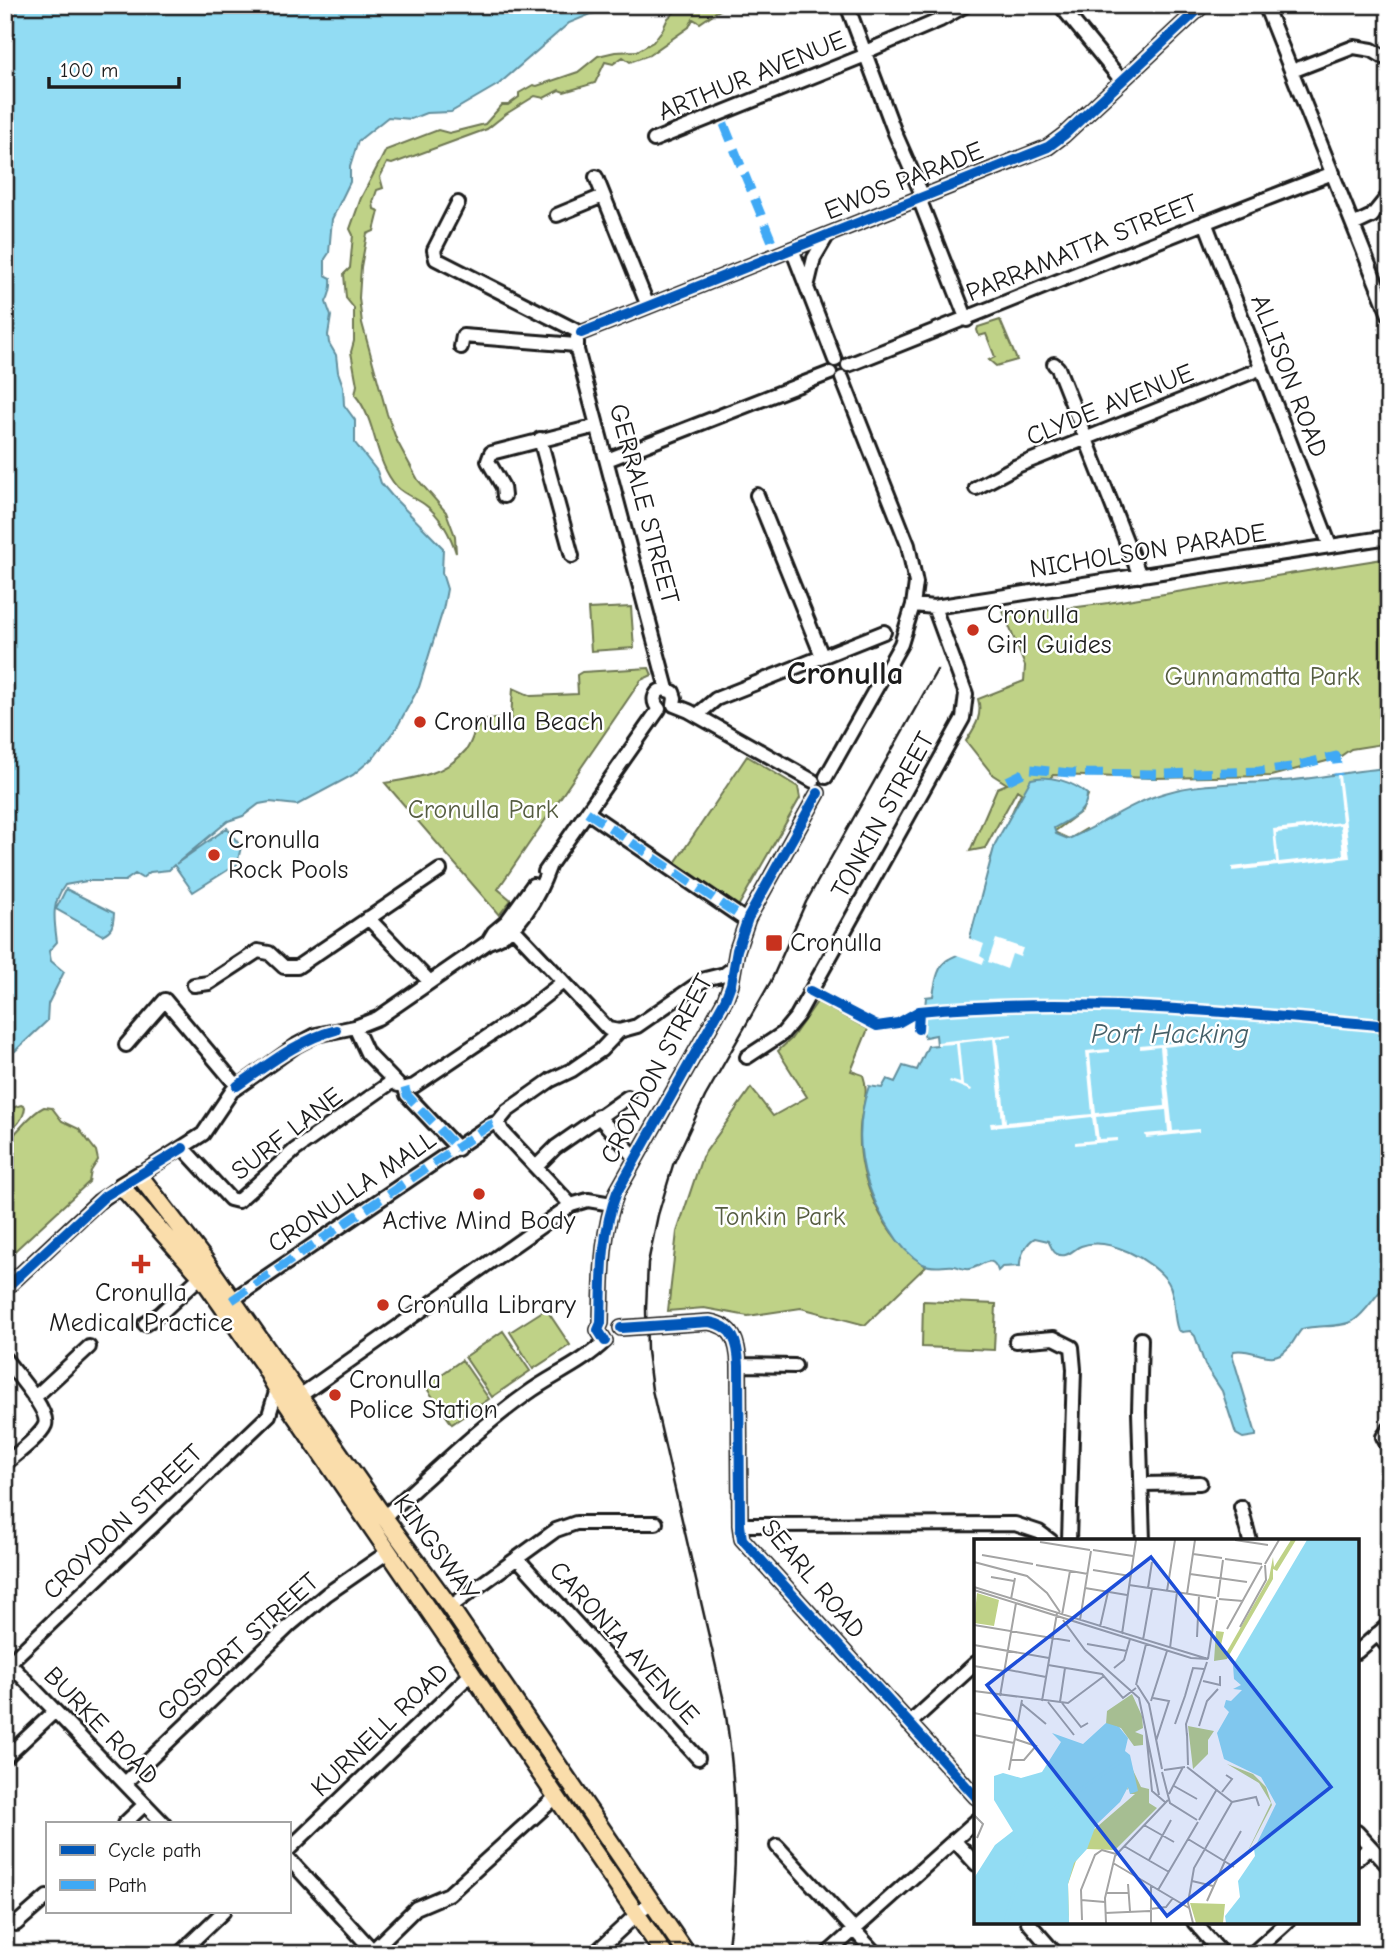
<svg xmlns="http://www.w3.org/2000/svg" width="1394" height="1959" font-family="'Comic Neue',sans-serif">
<rect width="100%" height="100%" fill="#fff"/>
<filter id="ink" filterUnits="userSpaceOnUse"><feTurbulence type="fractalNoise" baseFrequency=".0143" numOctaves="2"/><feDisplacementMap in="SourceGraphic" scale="14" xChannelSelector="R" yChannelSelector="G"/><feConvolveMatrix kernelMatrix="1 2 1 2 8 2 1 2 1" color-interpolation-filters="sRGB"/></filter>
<g filter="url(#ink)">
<path fill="#bfd287" stroke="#6e7752" stroke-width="2" d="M683,5H730L716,12L700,23L693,19L689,27L649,55L630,62L623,57L613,64L605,62L595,83L564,92L559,90L544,98L535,96L506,114L487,129L392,164L387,163L380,177L383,188L377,190L373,202L374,209L379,211L374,231L367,234L361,267L359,298L362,323L387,414L397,441L418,480L446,512L455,536L456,553C451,536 440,515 424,504C416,498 405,495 397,487C373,460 378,422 355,395L357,385L351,352L354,341V308L346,298L344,274L350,268L353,235L350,229L361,198L386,150L438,130L449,133L485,124L502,105H508L519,97V93L533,85L537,86L578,72L598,56L615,52L637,51L653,42L663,29L668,18Z
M1000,320L1017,360L996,366L989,360L995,357L986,334L979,336L977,330L978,327Z
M1389,558V743L1351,749L1338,758L1271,776L1153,778L1053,775L1049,779L1088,795L1082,811L1054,832L1069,839L1086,829L1089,845L990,860L1021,793L1017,790L985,848L970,851L997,788L1007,784L993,775L966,741C975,727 983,716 978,699L1024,681L1025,666L1003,611L1055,610L1108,603Z
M631,607L634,648L591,651L588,609Z
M649,668L652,675L641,680L498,889L511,900L499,915L385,783C416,778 445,775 466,750C471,744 472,736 476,730C479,726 484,722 488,719H511L513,688L531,696L578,694L577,675L582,672Z
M747,756L798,787L800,798L736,910L673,866Z
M817,1002L868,1029L851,1071L863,1075C870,1094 861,1108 860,1128C857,1180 883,1237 926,1266L865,1325L801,1308L748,1316L704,1308L668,1311L677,1232L702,1157L751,1088L773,1116L807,1097L778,1051L791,1039Z
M21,1105L25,1107C24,1120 14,1128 5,1136V1110Z
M44,1107L52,1108L62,1121L79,1129L96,1151L98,1160L91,1171L89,1182L5,1260V1143C19,1132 29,1114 44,1107Z
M923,1301L996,1304L994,1350L922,1347Z
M546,1309L570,1345L533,1369L510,1332Z
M503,1331L530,1371L492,1397L465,1357Z
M462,1360L489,1399L452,1424L425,1386Z
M498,1692L601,1843L612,1864L494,1694Z"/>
<path fill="#92dcf3" stroke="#638f9d" stroke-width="2" d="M5,5H628L591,14L569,23L499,84L451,112L426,113L411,119L388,117L358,141L350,167V182L332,219L329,253L325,259V275L331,278C332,287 330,294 326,302L331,316L328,335L329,343L336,355L338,372L343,386L344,405L355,420V443L377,471L381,483L392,496L443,548L442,573L447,589L443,610L419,687L397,727L375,756L353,775L297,805L270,802L259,804L243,816L228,821L176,864L227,828L241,847L237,864L193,892L174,865L169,870L150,872L142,878L135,874L125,881H87L65,885C51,904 54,919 57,942L49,951L51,961L64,972L48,1004L47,1021L15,1051L5,1054Z
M1389,768V1285C1378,1288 1369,1311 1353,1321C1337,1329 1318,1324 1302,1329C1296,1335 1294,1343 1288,1348C1270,1367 1255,1347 1234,1351L1232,1354L1256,1434V1436L1243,1438L1236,1434L1222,1391L1205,1365L1195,1336L1190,1331L1182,1332L1178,1330C1172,1315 1176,1294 1168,1282C1153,1260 1108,1236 1081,1246C1073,1249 1067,1259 1057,1254C1052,1252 1051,1245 1048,1241L1035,1238C1027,1242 1019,1257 1020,1266L1002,1267L998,1271C992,1252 982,1267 969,1269C963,1270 960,1267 954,1266C944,1265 933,1269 923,1264C908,1255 898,1243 890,1229C862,1185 851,1137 869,1086L882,1088L887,1079L895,1082L903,1066L917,1070L928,1046L937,1045L936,1035L925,1037L923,1031L926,997L933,996C935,984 937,965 949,959C958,954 962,954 968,945L995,844L1031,779C1049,774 1073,782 1087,794C1087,814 1069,819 1054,828L1056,834L1068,839C1102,825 1130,803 1165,793C1201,782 1245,784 1282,781C1318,779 1353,770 1389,768Z
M66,889L114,913C113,925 113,930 102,935L56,909Z"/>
<path fill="#fff" fill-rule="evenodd" d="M1337,775H1340L1350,858L1232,871V867L1276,862L1273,829L1342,822ZM1340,825L1343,855L1279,862L1276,833Z
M966,937L984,944L980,956L985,959L983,964L954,954L961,950Z
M996,939L1023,948L1020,957L1012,954L1007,969L988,962Z
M996,1001L997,1011L922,1017V1007Z
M1012,1034V1037L997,1039L1006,1122L1092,1114L1086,1051L1109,1049V1052L1090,1054L1096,1113L1165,1106L1160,1047L1140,1049V1046L1190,1041V1044L1164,1047L1173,1131L1199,1129V1132L1146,1138L1145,1134L1168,1132L1166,1110L1096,1117L1099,1139L1118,1138V1141L1075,1145V1142L1095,1140L1092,1117L991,1128L990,1123L1002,1122L993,1039L959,1043L963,1085L972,1089L971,1091L949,1082L950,1080L960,1083L956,1044L937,1045V1042Z"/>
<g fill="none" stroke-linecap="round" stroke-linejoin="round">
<path stroke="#455f67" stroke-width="2" stroke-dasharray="9 7" stroke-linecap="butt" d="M996,1006C1127,1002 1258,1014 1389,1026"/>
<g stroke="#1c1c1c" stroke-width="18">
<path id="minor" d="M847,5L895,133L920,190L922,206L967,320
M1060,5L1122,81
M1265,5L1389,315
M865,52L940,20L966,5
M1292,71L1354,47L1372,50L1389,60
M654,140L866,55
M596,177L648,306
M458,203L434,250L436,259L581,333
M557,215L603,196
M1205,222L1330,546
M1353,225L1372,216L1389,195
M792,249L835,360
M807,287L814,258L827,236
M581,333L1048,147L1064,135L1203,5
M581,333L577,338V350L667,689
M461,347L463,336L576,345
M1054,364L1058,368L1140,576
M848,365C1010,301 1170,235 1333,173
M540,439L572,556
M607,460L830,373
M976,488L1017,466L1262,368
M757,495L822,656
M504,496L503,487L488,461L491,453L597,426
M913,605L934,607L1389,537
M674,705L689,711L813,781
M659,709C652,702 653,693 663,689L673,692L675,698L674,705
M697,715L716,699L884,632
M826,777L901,644L913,605L916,583L908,545L842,378
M587,812L747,921
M545,872L659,709
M368,918L430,982
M508,923L608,1029L619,1031
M488,942L494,932L507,921L533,885
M194,985L209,983L258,951L269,953L284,967H297L440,870
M355,1027L367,1053L398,1085
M126,1045L165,1000L237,1086
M747,1057L782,1034L797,1016L963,718L966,694L934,607
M405,1088L414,1086L527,1010L563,982
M405,1088L407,1095L458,1149
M598,1116L635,1157
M498,1122L507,1111L551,1080L572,1070L601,1050L619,1031L637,1026L705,979L725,974L734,967
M498,1122L502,1131L571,1205
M183,1148L230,1199L238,1201L295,1150L393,1081
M536,1167L556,1147L628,1097
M139,1175L203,1134L232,1091L297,1045L316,1035L355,1027L378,1018L488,942C519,934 539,895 549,867
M5,1289L98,1202L121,1186
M232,1300L490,1125L498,1122
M145,1324L160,1314L201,1276
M621,1328L709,1322C734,1326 738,1343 739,1365L740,1525L742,1539L976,1797
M1141,1339L1139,1412L1143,1541
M605,1341L598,1330L601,1323C602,1279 601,1233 617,1192L725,1000L731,984L737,950L748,918L818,793
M1016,1341L1054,1338L1072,1347L1074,1369L1069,1541
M5,1359C14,1371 50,1411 45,1425C40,1437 15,1455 5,1464
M739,1365L795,1366
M301,1395L571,1205L588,1200L612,1204
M34,1398L89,1347
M1389,1429L1383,1437L1389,1448
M1143,1484L1200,1483
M1241,1507L1250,1541
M384,1517C431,1475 477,1429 528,1393C553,1375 583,1363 605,1341
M740,1525L1015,1524L1039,1532L1051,1541
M517,1558L698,1758
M450,1607L556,1530L576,1523H656
M1377,1634L1389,1648
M1357,1652L1389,1624
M5,1659L164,1824
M9,1663L269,1415L277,1389
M909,1724L976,1663
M5,1758L54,1712
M125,1783L291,1624L327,1594L388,1552
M124,1824L145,1804
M1357,1832L1389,1867
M954,1840L976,1864
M777,1846L876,1954
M289,1849L472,1673
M289,1859L376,1954
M1357,1859L1370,1847
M1028,1922L1056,1954
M1194,1922L1222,1954
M16,1924L47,1897
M190,1943L200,1954
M373,1950L416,1908L449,1894L557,1796
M179,1954L223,1912
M594,1954L651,1901
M827,1954L976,1821
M1252,1954L1287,1922"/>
</g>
<g stroke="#1c1c1c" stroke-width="21">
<path id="major" d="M664,1954L277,1389L263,1364L201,1276L121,1186L139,1175L206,1262L384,1517L450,1607L687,1954"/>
</g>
<use href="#minor" stroke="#fff" stroke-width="12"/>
<use href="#major" stroke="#faddab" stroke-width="16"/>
<path stroke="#1c1c1c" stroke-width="2.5" d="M727,1954C739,1865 738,1785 723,1697L652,1390L647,1351L646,1309L648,1263L658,1215L673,1165L705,1097L771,981L806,902L937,670"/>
<path stroke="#3fa9f5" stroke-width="9" stroke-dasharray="18 9" stroke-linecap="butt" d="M724,124L777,254
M1007,781L1031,769L1070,773L1163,774L1259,771L1291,767L1336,756L1338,775
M587,812L747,921
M405,1088L407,1095L458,1149
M232,1300L490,1125L498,1122"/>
<g stroke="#fff" stroke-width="15">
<path id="cycleway" d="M581,333L1048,147L1064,135L1203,5
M810,991L877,1026L898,1023L919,1011L918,1029
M919,1011C1076,996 1233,1012 1389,1026
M237,1086C269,1064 298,1040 336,1030
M5,1289L105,1196L183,1148
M621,1328L709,1322C734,1326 738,1343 739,1365L740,1525L742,1539L976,1797
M605,1341L598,1330L601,1323C602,1279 601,1233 617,1192L725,1000L731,984L737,950L748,918L818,793"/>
</g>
<use href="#cycleway" stroke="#0057b8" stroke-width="10"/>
</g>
</g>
<g fill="#c8321e" stroke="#fff" stroke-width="2.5">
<circle cx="973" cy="630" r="7"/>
<circle cx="420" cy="722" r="7"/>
<circle cx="214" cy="855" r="7"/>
<rect x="765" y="934" width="18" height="18" rx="3.5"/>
<circle cx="479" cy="1194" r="7"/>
<path d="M137.5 1253.5h7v7h7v7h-7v7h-7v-7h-7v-7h7z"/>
<circle cx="383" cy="1305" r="7"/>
<circle cx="335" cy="1395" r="7"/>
</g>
<g text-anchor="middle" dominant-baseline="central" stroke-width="5" stroke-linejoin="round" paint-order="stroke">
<g font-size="26" fill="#1c1c1c" stroke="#fff">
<text transform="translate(752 76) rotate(-22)">ARTHUR AVENUE</text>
<text transform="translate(904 181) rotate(-22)">EWOS PARADE</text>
<text transform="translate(1082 248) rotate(-22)">PARRAMATTA STREET</text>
<text transform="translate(1289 376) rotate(69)">ALLISON ROAD</text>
<text transform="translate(1110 405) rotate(-22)">CLYDE AVENUE</text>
<text transform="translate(644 504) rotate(75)">GERRALE STREET</text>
<text transform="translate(1148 551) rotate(-9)">NICHOLSON PARADE</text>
<text transform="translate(883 815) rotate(-61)">TONKIN STREET</text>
<text transform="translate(657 1069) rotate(-62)">CROYDON STREET</text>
<text transform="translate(287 1134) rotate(-38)">SURF LANE</text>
<text transform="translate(352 1192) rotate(-34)">CRONULLA MALL</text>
<text transform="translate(123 1522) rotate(-44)">CROYDON STREET</text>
<text transform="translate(436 1548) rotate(54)">KINGSWAY</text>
<text transform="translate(813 1579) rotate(50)">SEARL ROAD</text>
<text transform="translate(624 1643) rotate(48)">CARONIA AVENUE</text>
<text transform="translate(238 1647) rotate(-42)">GOSPORT STREET</text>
<text transform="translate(101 1726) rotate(46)">BURKE ROAD</text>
<text transform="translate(380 1730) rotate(-44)">KURNELL ROAD</text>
</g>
<g font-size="26" fill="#1c1c1c" stroke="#fff" text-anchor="start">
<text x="987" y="615">Cronulla<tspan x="987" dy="30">Girl Guides</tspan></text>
<text x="434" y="722">Cronulla Beach</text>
<text x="228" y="840">Cronulla<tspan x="228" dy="30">Rock Pools</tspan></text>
<text x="790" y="943">Cronulla</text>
<text x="479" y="1221" text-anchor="middle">Active Mind Body</text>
<text x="141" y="1293" text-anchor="middle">Cronulla<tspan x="141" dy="30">Medical Practice</tspan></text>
<text x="397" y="1305">Cronulla Library</text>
<text x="349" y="1380">Cronulla<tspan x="349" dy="30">Police Station</tspan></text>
</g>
<g font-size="26" fill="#555c41" stroke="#fff">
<text x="1262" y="677">Gunnamatta Park</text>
<text x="483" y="810">Cronulla Park</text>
<text x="780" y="1217">Tonkin Park</text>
</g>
<g font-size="28" font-style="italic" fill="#455f67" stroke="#fff">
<text x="1170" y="1034">Port Hacking</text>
</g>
<g font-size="33" font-weight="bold" fill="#1c1c1c" stroke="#fff">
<text x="845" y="673">Cronulla</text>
</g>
</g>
<g transform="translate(974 1539)">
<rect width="385" height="385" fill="#fff"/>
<path d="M317,1H322L303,32L299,30V40L253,120L240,122L242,92L250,93L247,106L252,114L295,39L299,18L300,28ZM3,54L25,61L20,87L0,84ZM158,155L168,177L169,189L161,193L169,196V206L160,207L147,189L132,185L133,172ZM214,187L240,192L234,201V215L219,230ZM253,225L279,235L292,248L298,266L270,320L297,264L285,244ZM158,229L167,248L175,250V264L183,269L141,311L112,310L102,322L94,345L95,384L87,319L161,255H156V248L153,251ZM216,364L251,365L249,384H222Z" fill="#bfd287"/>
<path d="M333,1H385V384H252L251,377L266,358L264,342L281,317L280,310L302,265L287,238L250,220L243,194L255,173L250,168L252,161L257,162L268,151L259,150L267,146L260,140L259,126ZM132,184L145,188L154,199L151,212L156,216L164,252L156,255L154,248L146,263L122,286L113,310L100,324L94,345L95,384H0V339L21,306L39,292L20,261V237L29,234L47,239L68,233L87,203L78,194L109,205Z" fill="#92dcf3"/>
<path fill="none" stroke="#92dcf3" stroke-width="3.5" d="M31,384L48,324L66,285L83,267L147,222"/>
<path fill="none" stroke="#a4a4a4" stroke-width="2" d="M261,1L294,6M66,3L116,11M119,11L159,17M219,15L248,19M8,16L59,25M251,20L288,25M0,23L53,37L73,54L86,73M291,25L305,1M62,26L114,35M119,31L156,37M216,35L273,43M17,38L40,42M155,46L242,59M0,48L234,120L217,119L0,51M111,49L153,56M174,49L178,23M193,52L201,1M213,55L221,1M244,58L249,21M37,60L41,39M245,60L269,62M88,76L96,32M89,81L111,111L165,159L185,256M106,81L117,12M0,86L96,102M126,88L134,53M266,88L292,41L291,26M253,90L288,27M148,95L162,1M223,98L225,56M169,101L178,50M113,105L153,112M0,106L75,119M196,109L203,53M234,120L243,61M74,126L128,135L149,159L162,149M0,127L30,132M140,129L150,121L156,100M30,130L72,138M229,142L246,146V137M162,146L172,105M163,146L175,165L188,230M0,152L94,164L130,137M26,157L42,64M211,157L219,129L230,130M179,159L195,162L182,202M68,162L83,74M177,162L193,112M74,163L100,196M86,163L91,129M88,164L107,188L114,184M48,165L72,185M0,174L45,183M201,185L211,157M225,187L233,162L244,150M172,193L178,252L191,263M213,194L214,226M0,196L40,204M213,197L212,185L233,123M37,221H50L62,207L41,200M213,228L258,263M35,231L48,161M190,231L211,228M188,233L196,264L223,281M200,247L223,260M248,253L258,240L252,236M195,255L209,228M258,263L282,258L285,267M0,276L9,285L3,299M225,281L243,250M170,286L200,303M214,300L260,328M150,307L195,333M175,321L197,281M250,322L267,292M139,324L215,369M218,342L239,347M154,345L156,372M184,351L224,283M132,354H155M107,361L131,363M233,362L251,322M176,370L192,368L199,359M131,374L176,372M108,381L107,351L121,316L128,311L142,315M132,384L131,359L141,317L194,261M177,384V347M219,384L214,364L220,329L258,263"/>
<path fill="#1d4ed8" fill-opacity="0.15" stroke="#1d4ed8" stroke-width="3.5" d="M177,18L357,248L193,377L13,146Z"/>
<rect width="385" height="385" fill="none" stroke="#1c1c1c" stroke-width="3.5"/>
</g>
<rect width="1394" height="1959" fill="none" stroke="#fff" stroke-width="28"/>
<rect x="14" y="14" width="1366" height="1931" fill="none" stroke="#1c1c1c" stroke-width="2.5" filter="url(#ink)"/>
<rect x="46" y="1822" width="245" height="91" fill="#ffffff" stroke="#a4a4a4" stroke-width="2"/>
<rect x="60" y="1845" width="35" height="10" fill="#0057b8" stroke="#a4a4a4" stroke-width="2"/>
<text x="108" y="1857" font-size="21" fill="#1c1c1c">Cycle path</text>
<rect x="60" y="1880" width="35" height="10" fill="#3fa9f5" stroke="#a4a4a4" stroke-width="2"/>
<text x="108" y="1892" font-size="21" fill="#1c1c1c">Path</text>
<path d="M49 77v10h130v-10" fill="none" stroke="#1c1c1c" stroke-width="3.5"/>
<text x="60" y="77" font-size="21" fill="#1c1c1c" stroke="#ffffff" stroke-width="5" paint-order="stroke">100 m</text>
</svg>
